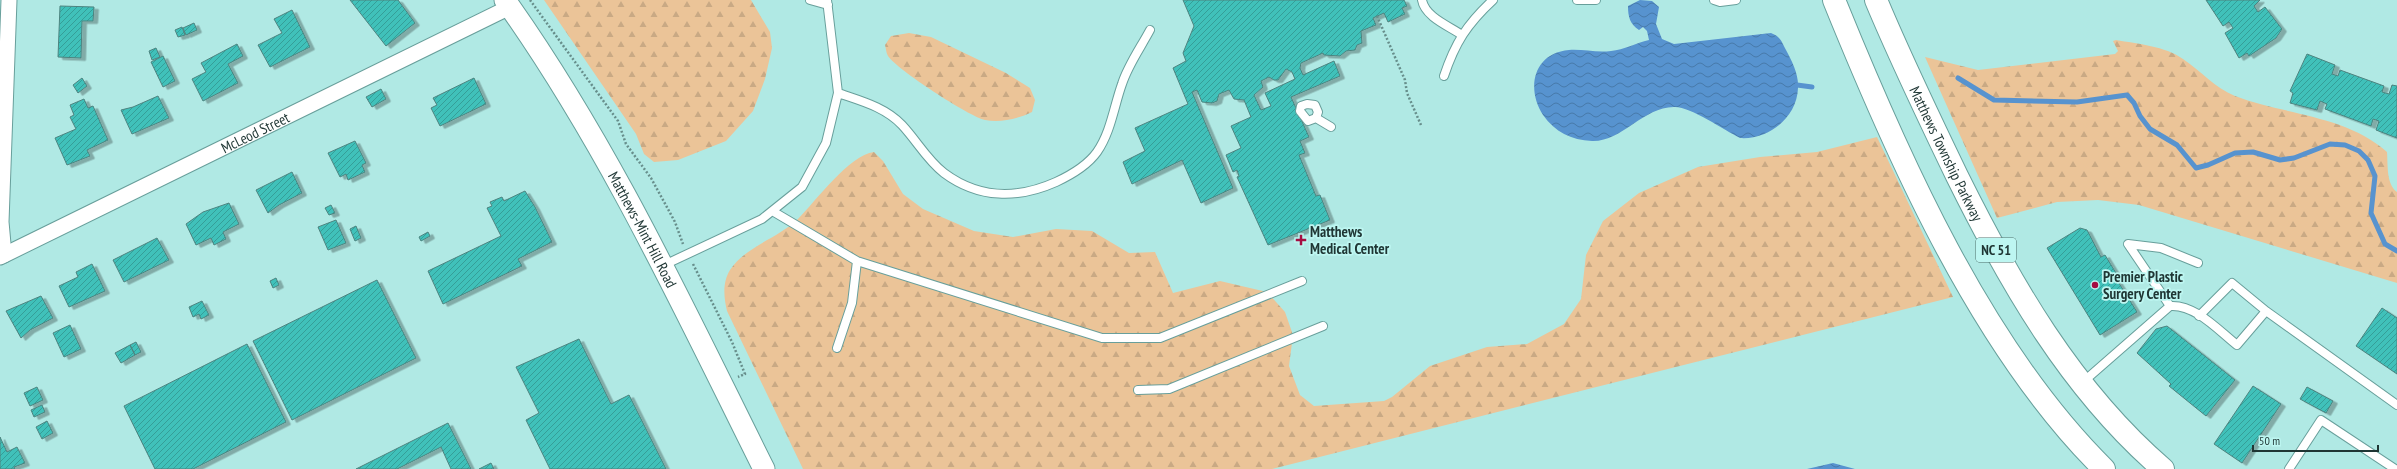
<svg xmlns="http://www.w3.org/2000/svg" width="2397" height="469" font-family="'PT Sans Narrow',sans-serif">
<defs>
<pattern id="forest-firs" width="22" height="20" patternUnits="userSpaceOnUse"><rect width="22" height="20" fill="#ebc498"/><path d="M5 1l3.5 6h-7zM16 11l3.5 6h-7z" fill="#c9a984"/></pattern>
<pattern id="water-waves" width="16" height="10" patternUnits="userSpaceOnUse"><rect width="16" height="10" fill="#5793cf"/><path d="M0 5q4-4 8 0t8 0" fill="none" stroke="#4779a9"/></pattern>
<pattern id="building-hatch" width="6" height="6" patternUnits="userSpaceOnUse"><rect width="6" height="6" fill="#40c1ba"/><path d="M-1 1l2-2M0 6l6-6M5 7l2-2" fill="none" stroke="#359e98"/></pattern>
<filter id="shadow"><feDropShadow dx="4.5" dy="2.5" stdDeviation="0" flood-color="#0004"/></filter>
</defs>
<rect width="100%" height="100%" fill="#b0e9e4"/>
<path fill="url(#forest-firs)" d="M544,0H751L770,32L772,48L765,79L753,111L726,141L678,160L654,162L644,154L636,134Z
M909,33L931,37L1006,73L1030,88L1035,100L1032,112C1018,119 1000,123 985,120C970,117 896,69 888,56C886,53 886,48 885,45L891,36Z
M2116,40C2138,44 2165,46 2183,59C2201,71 2215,88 2235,96C2285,115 2346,115 2387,152C2388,165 2386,184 2397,192V283L2139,205L2098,200L2057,202L1997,218L1925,57L1978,70L2115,54L2118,51L2113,41Z
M1877,137L1953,297L1272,469H803L727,311C724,298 722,283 730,270C746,246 777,239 798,219C816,201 849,155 874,152L883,161L903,194L923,209L974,231L1013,237L1056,229L1092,231L1129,253L1155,252L1173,293L1220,281L1267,292L1285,312L1293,335L1289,366L1300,395L1314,406L1384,401L1392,397L1430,366L1487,347L1527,344L1564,324L1581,299L1586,255L1603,221L1639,193L1698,167L1760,157L1817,152Z"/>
<path fill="url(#water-waves)" d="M1640,0L1652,1L1659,7L1656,24L1662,39L1674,44L1771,33C1781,37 1781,41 1786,50C1792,61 1799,75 1798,88C1797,118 1768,140 1740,138C1724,130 1691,107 1675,107C1644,106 1622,142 1592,141C1571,140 1555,132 1543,115C1526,89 1533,53 1569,50C1583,49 1597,53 1611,51C1624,50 1636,43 1649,40L1647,31L1643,27L1639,30C1630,24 1628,17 1628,6Z
M1833,463L1855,469H1807Z"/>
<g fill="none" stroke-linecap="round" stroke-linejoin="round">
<path stroke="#5793cf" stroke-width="5" d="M1958,78L1994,100L2077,102L2127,95L2134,103L2140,116L2150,129L2177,145L2196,168L2208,165L2235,153L2253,152L2280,160L2294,158L2330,144L2345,145L2359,151L2368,160L2375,176L2371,213L2385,244L2397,251
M1797,85L1812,87"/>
</g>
<path fill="url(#building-hatch)" stroke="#4d837f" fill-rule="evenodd" filter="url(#shadow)" d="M350,0H398L415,23L386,46Z
M1183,0H1404L1407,6L1402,8L1405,14L1388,22L1384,13L1373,18L1376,25L1361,31L1362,43L1357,45L1355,50L1346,51L1340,56L1324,55L1323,53L1301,63L1300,68L1303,75L1334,61L1340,76L1291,97L1309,137L1300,141L1305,153L1299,155L1316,196L1320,195L1330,220L1268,245L1237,177L1239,176L1237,170L1233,172L1226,155L1241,148L1231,126L1251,117L1244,100L1234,99L1229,90L1219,94L1217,101L1212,103L1202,102L1197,90L1192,92L1233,188L1201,203L1182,160L1132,184L1123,162L1145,151L1135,128L1188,104L1173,68L1186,61L1183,53L1194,26ZM1286,69L1292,72L1295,79L1265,93L1271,106L1261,110L1254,95L1263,87L1261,81L1269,77L1274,80H1278Z
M2206,0H2260L2254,6L2258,12L2265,7L2282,29L2276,38L2249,56L2247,53L2239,58L2225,33L2233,28L2229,22L2223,26Z
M60,6L94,7L93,21H82L81,58L58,57Z
M292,10L310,47L270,67L258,45L282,33L274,19Z
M194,23L197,30L186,35L183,28Z
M182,27L185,35L178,37L175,30Z
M237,44L243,56L228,64L238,83L203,101L192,79L206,72L201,63Z
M156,48L160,57L152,60L149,51Z
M2307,54L2335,65L2332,74L2338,76L2340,70L2384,86L2382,92L2389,94L2392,85L2397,86V138L2376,130L2379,121L2373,119L2371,126L2325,109L2327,104L2320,101L2317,110L2290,103L2293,93L2290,91Z
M163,56L175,81L163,87L151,62Z
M82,78L87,86L78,93L73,85Z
M474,78L486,104L440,126L431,108L437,105L433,98Z
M381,89L386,99L372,107L366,97Z
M158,96L169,118L132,134L121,110L133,107Z
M84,99L88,108L93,106L108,140L87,150L90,156L67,165L55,138L76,129L70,117L74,115L70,105Z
M355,141L366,163L362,165L365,172L348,180L346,174L340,177L328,153Z
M292,172L302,193L279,205L268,213L256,190Z
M525,191L535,207L552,242L518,259L522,266L443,304L428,271L501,236L487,208L492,206L490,202L502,197L504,201Z
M229,203L239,224L223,232L226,239L214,245L211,238L196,245L186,224L203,212Z
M331,205L335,213L329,215L325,208Z
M336,220L346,243L328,250L318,227Z
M356,226L361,238L355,241L350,229Z
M2080,228L2087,230L2101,257L2105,255L2119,278L2117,280L2137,312L2100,335L2047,248Z
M428,232L430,236L421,241L419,237Z
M157,238L169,260L124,282L113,260Z
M92,264L105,291L69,307L59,286L78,277L76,272Z
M276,278L279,285L273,288L270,281Z
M377,280L416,358L292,420L253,341Z
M41,296L53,318L30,330L21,338L6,311Z
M202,301L209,315L201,319L199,314L193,317L189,307Z
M2382,308L2397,318V374L2356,346Z
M70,325L81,349L64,357L53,333Z
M2167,326L2235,380L2206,416L2169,386L2171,384L2137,353L2156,329Z
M579,339L611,404L629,395L666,469H550L526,420L539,413L516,367Z
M136,342L141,352L135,355L130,345Z
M247,344L286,422L193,469H155L124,406Z
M130,345L135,355L121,363L115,353Z
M2253,386L2281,404L2242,463L2214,444Z
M37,387L43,400L30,406L24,393Z
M2307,387L2333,401L2326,413L2300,399Z
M42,405L45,412L34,417L31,410Z
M47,421L53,433L42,439L36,427Z
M448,423L471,469H451L441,447L397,469H356Z
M0,437L7,452L17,447L25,463L14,467L15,469H0Z
M491,463L494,469H479Z"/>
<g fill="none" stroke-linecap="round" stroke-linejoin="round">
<g stroke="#689f9b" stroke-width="10">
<path id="lane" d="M810,0L828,5
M1422,0C1425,17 1449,26 1462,35
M1577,0H1596
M1714,0L1720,2L1736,0
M1444,76C1455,43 1467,24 1493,0
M838,93C861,101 885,107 902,125C917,141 927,160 944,173C979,199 1018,199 1056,182C1071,175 1087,166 1097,152C1111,132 1114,106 1122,84C1128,65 1141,47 1150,30
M1316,118L1308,121L1300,111L1301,106L1307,104L1315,105L1318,112L1316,118L1331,127
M774,212L857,261L1102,338H1160L1302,281
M662,266L762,219L802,187L826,143L838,93L827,0
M2170,306L2128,244L2161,248L2198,263
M2199,316L2232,283L2266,311
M837,348L852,303L857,261
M2083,382L2170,306C2195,304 2218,330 2237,345L2266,311L2397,405
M1138,390L1169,389L1323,326
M2289,469L2321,420L2395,469"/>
</g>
<g stroke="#689f9b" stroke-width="17">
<g id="street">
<path d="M4,255L1,222L9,0"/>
<path id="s1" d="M0,257L510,7"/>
</g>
</g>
<g stroke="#689f9b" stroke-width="23">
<g id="secondary">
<path id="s2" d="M505,0C609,146 684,309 764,469"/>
</g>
</g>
<g stroke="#689f9b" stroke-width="24">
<g id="primary">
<path d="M1834,0C1898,158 1982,349 2104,469"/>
<path id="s3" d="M1876,0C1901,60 1929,118 1957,176C2010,283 2071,390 2163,469"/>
</g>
</g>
<path stroke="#678e8b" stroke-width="2.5" stroke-dasharray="2 2" stroke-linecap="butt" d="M530,0L618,121L626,144L651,178L675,222L683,244
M1377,16L1405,80L1407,93L1421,125
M693,264L732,342L745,374L738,377"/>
<use href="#lane" stroke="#fff" stroke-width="8"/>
<use href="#street" stroke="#fff" stroke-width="15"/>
<use href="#secondary" stroke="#fff" stroke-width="21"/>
<use href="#primary" stroke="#fff" stroke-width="22"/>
</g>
<g fill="#a50d42" stroke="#bdf6f1" stroke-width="1.5">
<path d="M1299 234h4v4h4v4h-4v4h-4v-4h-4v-4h4z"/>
<circle cx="2095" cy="285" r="4"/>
</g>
<g text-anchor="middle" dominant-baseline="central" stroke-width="3.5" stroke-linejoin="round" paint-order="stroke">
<rect fill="#bdf6f1" stroke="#4e706d" stroke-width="1" x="1976" y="238" width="40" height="24" rx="3"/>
<g font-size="14" font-weight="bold" fill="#1f3634">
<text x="1996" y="250">NC 51</text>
</g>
<g font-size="15" fill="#1f3634" stroke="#bdf6f1">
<text stroke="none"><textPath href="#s1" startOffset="284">McLeod Street</textPath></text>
<text stroke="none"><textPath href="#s3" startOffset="169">Matthews Township Parkway</textPath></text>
<text stroke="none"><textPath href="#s2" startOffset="268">Matthews-Mint Hill Road</textPath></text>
</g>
<g font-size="15" font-weight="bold" fill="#1f3634" stroke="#bdf6f1" text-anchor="start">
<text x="1310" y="231">Matthews<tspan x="1310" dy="17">Medical Center</tspan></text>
<text x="2103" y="276">Premier Plastic<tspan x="2103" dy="17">Surgery Center</tspan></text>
</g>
</g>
<path d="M2253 445v6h125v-6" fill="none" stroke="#1f3634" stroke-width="2"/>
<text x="2259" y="445" font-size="12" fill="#1f3634" stroke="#bdf6f1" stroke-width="3" paint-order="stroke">50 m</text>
</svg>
